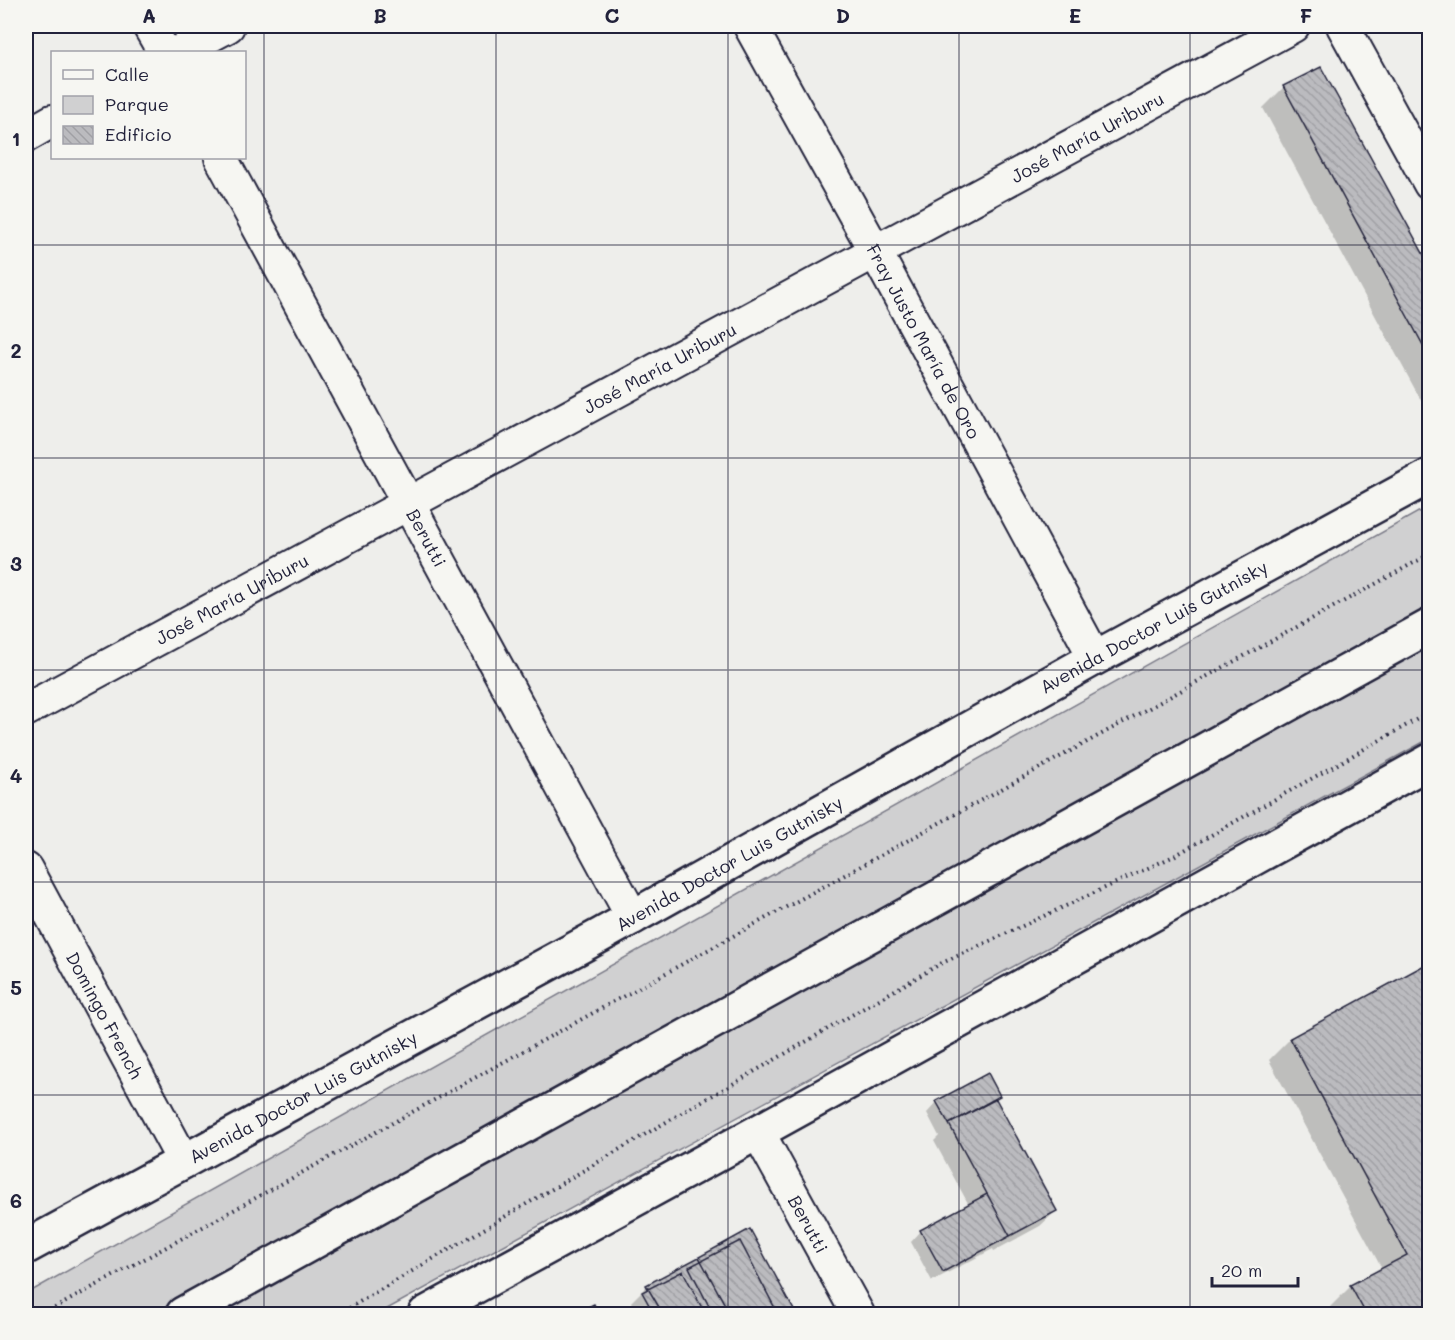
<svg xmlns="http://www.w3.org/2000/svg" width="1455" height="1340" font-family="Mali,sans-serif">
<defs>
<pattern id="building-back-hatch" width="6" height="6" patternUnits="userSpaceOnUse" patternTransform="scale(1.5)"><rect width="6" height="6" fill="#bbbbbf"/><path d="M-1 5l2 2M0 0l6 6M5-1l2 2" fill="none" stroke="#a0a0a5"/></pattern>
</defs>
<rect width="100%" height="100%" fill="#eeeeeb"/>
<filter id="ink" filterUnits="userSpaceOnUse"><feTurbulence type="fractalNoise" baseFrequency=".0167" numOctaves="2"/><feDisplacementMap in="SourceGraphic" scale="12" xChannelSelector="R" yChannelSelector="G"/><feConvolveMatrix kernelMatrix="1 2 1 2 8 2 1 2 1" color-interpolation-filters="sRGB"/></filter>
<g filter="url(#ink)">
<path fill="#d0d0d1" stroke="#797986" stroke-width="1.5" d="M1429,506V739L378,1314H26V1294Z"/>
<path fill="#0003" d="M1284,87L1430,269V417L1263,108Z
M1430,964V1314H1334L1330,1307L1351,1286L1382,1269L1269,1060L1290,1039Z
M999,1096L995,1099L1056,1211L1040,1226L994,1251L993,1249L932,1281L911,1242L921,1231L969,1205L934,1141L939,1136L927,1113L937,1102Z
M750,1231L795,1314H715L694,1274H690L712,1314H622L632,1304L631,1302L647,1286Z"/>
<path fill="url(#building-back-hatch)" stroke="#22223b" stroke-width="1.5" d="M1321,67L1430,266V358L1283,86Z
M1430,962V1314H1366L1350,1285L1407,1255L1290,1038Z
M988,1073L1000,1096L949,1124L936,1101Z
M996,1099L1057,1211L1010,1236L949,1124Z
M987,1194L1010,1236L943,1272L920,1230Z
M750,1229L796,1314H730L699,1257Z
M740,1241L778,1314H713L689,1267Z
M699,1257L730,1314H663L646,1285Z
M683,1271L705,1314H654L642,1292Z
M594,1304L599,1314H574Z"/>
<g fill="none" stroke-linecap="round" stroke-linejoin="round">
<g stroke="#22223b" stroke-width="36">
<g id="street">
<path d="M149,26L164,52"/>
<path id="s1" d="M750,26L875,251L1095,658"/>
<path d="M1343,26L1430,184"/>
<path d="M179,52L228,26"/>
<path d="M26,136L52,121"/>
<path id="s2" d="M221,158L633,918"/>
<path id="s3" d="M26,710L1293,26"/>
<path id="s4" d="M26,869L184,1162"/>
<path id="s5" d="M758,1132L858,1314"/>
</g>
</g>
<g stroke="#22223b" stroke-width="38">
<g id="secondary">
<path id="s6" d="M26,1247L601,935L1095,658L1430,476"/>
<path d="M425,1314L758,1132L1430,761"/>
</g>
</g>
<g stroke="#22223b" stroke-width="38">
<path id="primary" d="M183,1314L1430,626"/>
</g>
<path stroke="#22223b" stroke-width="4" stroke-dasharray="1.5 4.5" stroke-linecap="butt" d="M44,1314L1430,554
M339,1314L697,1104L731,1085L940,964L1174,856L1430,712"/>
<use href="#street" stroke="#f6f6f2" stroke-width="32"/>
<use href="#secondary" stroke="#f6f6f2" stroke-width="33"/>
<use href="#primary" stroke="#f6f6f2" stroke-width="33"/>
</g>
</g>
<path fill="none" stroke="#22223b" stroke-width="1.5" stroke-opacity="0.55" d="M264,26V1314M496,26V1314M728,26V1314M959,26V1314M1190,26V1314M26,245H1430M26,458H1430M26,670H1430M26,882H1430M26,1095H1430"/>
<g text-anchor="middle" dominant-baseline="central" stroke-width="6" stroke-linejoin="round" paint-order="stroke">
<g font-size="18" fill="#22223b" stroke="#f6f6f2">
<text stroke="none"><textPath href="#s3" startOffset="1206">José María Uriburu</textPath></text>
<text stroke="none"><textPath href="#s1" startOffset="360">Fray Justo María de Oro</textPath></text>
<text stroke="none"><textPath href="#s3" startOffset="720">José María Uriburu</textPath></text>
<text stroke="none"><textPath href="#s2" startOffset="432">Berutti</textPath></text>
<text stroke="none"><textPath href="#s3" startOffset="234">José María Uriburu</textPath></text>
<text stroke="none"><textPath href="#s6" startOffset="1287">Avenida Doctor Luis Gutnisky</textPath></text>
<text stroke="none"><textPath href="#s6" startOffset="801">Avenida Doctor Luis Gutnisky</textPath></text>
<text stroke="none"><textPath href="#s4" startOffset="166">Domingo French</textPath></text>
<text stroke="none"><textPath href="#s6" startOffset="315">Avenida Doctor Luis Gutnisky</textPath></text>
<text stroke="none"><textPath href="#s5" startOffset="105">Berutti</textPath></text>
</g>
</g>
<rect width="1455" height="1340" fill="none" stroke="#f6f6f2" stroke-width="66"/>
<rect x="51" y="51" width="195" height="108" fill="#f6f6f2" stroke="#a1a1a9" stroke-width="1.5"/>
<rect x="63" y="70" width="30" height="9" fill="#f6f6f2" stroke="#a1a1a9" stroke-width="1.5"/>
<text x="105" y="81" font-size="18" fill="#22223b">Calle</text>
<rect x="63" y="96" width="30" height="18" fill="#d0d0d1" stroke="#a1a1a9" stroke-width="1.5"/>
<text x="105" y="111" font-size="18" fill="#22223b">Parque</text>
<rect x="63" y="126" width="30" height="18" fill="url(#building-back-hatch)" stroke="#a1a1a9" stroke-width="1.5"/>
<text x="105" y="141" font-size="18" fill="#22223b">Edificio</text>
<path d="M1212 1277v9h86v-9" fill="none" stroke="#22223b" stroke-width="3"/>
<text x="1221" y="1277" font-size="18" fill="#22223b" stroke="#f6f6f2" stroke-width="4.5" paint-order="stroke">20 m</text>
<rect x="33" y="33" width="1389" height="1274" fill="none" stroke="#22223b" stroke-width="2"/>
<g font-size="20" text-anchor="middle" font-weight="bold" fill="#22223b">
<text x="149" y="23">A</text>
<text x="380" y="23">B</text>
<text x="612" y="23">C</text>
<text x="843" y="23">D</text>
<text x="1075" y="23">E</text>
<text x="1306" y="23">F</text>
<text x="16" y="146">1</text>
<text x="16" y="358">2</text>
<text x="16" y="571">3</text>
<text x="16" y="783">4</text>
<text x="16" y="995">5</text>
<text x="16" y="1208">6</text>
</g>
</svg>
